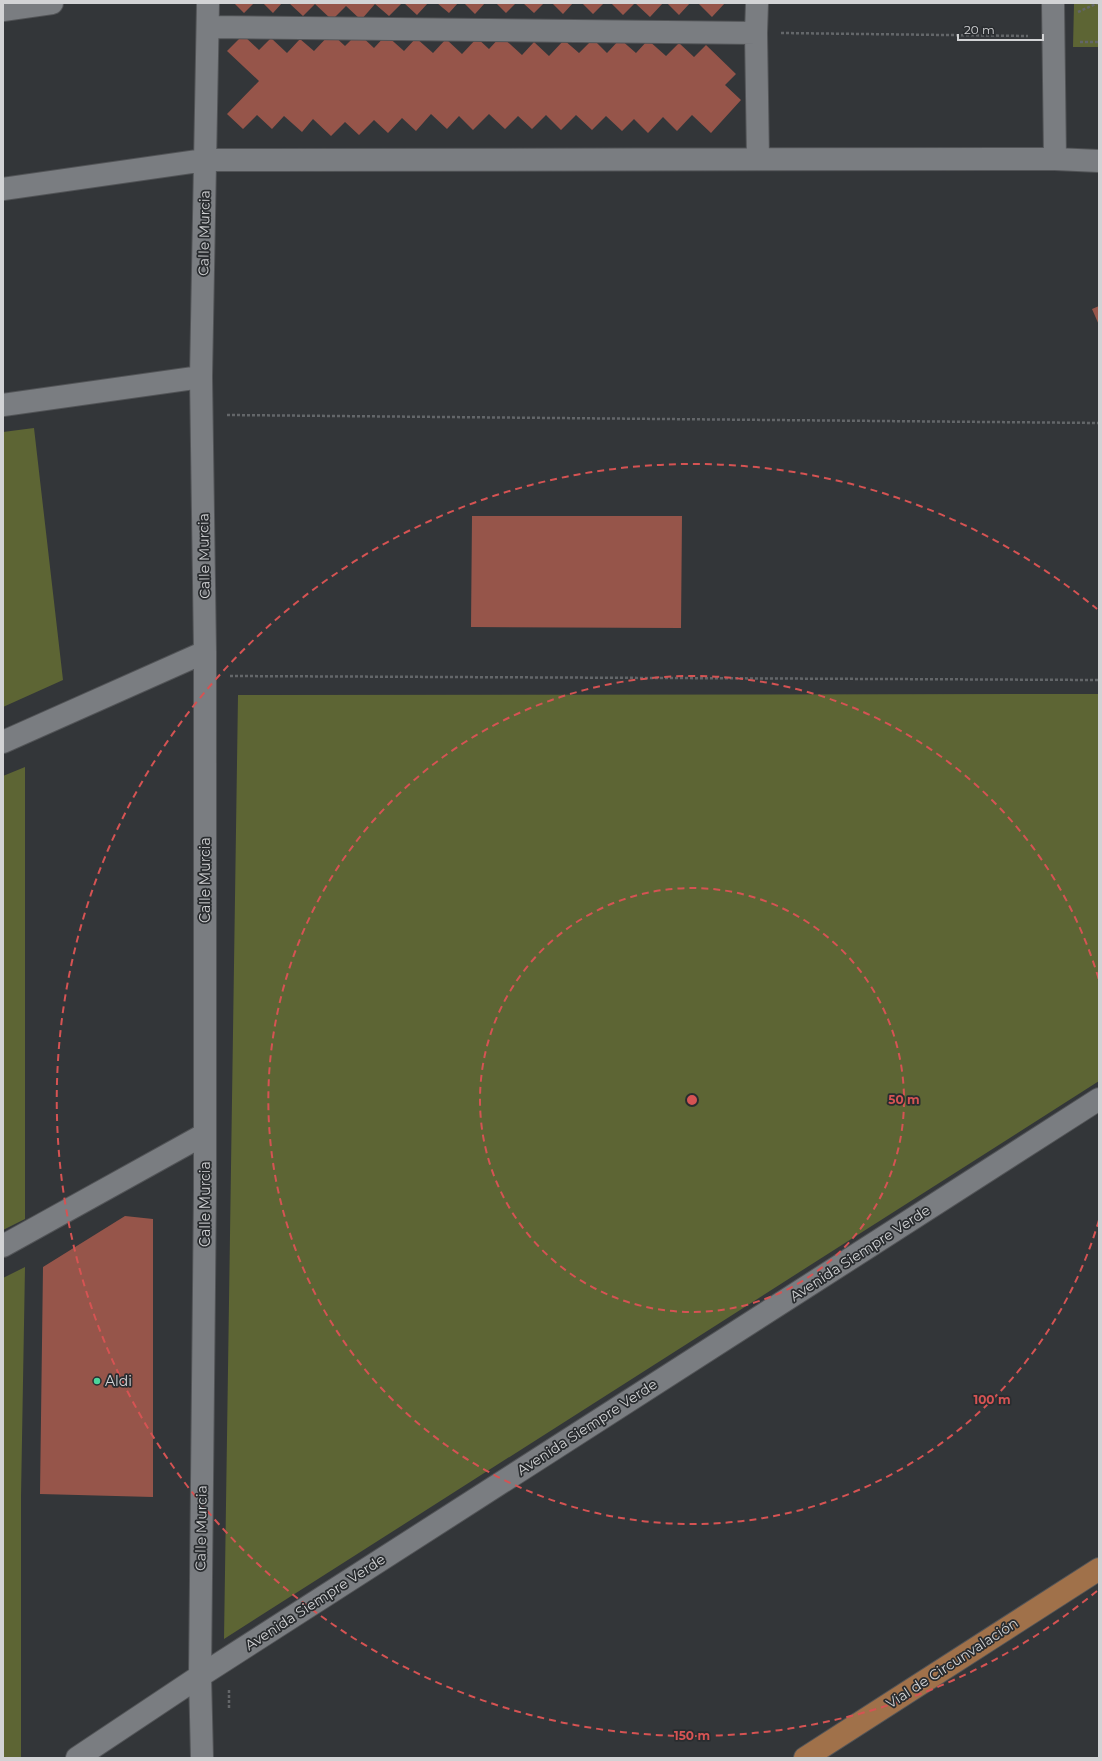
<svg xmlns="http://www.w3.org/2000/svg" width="1102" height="1761" font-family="Montserrat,sans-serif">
<rect width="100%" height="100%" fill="#333639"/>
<path fill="#5d6534" d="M1077,3H1099V47H1073L1074,4Z
M34,428L63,680L3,707V432Z
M1099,694V1081L224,1639L238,695Z
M25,767V1219L3,1230V776Z
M25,1267L21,1497V1758H3V1278Z"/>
<path fill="#96554a" d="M234,3H254L244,13Z
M263,3H282L273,13Z
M289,3H402L389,16L375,4L361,20L346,6L332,20L315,4L303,16Z
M404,3H428L417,15Z
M437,3H458L449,13Z
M464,3H485L475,14Z
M496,3H516L506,13Z
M523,3H544L534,13Z
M552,3H573L563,14Z
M582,3H604L593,14Z
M611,3H635L623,15Z
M635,3H663L650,17Z
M667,3H690L679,15Z
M698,3H725L712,17Z
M331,33L345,46L358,33L374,48L386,35L404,51L416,38L433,53L446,39L462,54L477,38L489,49L501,36L522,55L534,42L549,56L564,40L579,53L593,39L607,53L620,39L636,53L648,40L666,56L679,43L694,57L706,45L736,74L725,85L741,100L711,133L692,115L677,131L663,117L648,133L634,119L622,131L606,116L592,130L576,115L561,130L546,115L532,129L518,116L505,129L489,114L473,130L459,116L447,129L431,114L416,131L402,118L388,133L374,120L359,135L345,122L331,136L313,119L302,132L284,116L272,129L257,115L243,129L227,114L259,81L227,51L243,35L259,50L271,38L287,53L300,39L314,51Z
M1099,306V325L1092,309Z
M472,516H682L681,628L471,627Z
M125,1216L153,1219V1497L40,1494L43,1267Z"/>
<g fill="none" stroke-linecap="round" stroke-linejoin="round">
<g stroke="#525457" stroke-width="24">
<path id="minor" d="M1053,3L1055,159
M3,10L52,3
M208,27L756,33L757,3
M756,33L758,159
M3,189L205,160L1055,159L1099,161
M3,405L201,377
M3,742L205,652
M3,1246L205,1134
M77,1758L200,1676L1099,1099
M202,1758L200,1676L205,1190V652L201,377L208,3"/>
</g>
<g stroke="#525457" stroke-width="24">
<path id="major" d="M805,1758L1099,1569"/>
</g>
<path stroke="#636669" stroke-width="2.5" stroke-dasharray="3 2" stroke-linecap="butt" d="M1078,12L1098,3
M781,33L1028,36
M1080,42H1099
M227,415L1099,423
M230,676L1099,680
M229,1708V1689"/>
<use href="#minor" stroke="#7a7d81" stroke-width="22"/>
<use href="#major" stroke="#a0714a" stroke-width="22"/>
</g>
<g fill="none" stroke="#d55353" stroke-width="2" stroke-dasharray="7 5">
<circle cx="692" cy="1100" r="212"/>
<path d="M1099 1220A424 424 0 1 1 1099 980"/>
<path d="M1097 1591A636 636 0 1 1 1097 609"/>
</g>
<circle fill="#4bd49b" stroke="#292c2f" stroke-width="1.5" cx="97" cy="1381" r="4"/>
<g text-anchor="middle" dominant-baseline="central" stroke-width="3.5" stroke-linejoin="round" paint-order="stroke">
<g font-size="14" fill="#d2d3d5" stroke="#292c2f">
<text transform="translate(204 233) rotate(-89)">Calle Murcia</text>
<text transform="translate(204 556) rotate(-91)">Calle Murcia</text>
<text transform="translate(205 880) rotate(-90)">Calle Murcia</text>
<text transform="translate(205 1204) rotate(-90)">Calle Murcia</text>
<text transform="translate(860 1253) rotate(-33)">Avenida Siempre Verde</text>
<text transform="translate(587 1427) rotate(-33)">Avenida Siempre Verde</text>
<text transform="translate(201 1528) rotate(-89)">Calle Murcia</text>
<text transform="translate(315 1602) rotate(-33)">Avenida Siempre Verde</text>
<text transform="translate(952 1663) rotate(-33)">Vial de Circunvalación</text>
</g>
<g font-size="14" fill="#d2d3d5" stroke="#292c2f" text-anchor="start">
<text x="105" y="1381">Aldi</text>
</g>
</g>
<circle cx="692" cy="1100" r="6" fill="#d55353" stroke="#292c2f" stroke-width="2"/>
<g font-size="12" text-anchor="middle" font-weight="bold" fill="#d55353" stroke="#292c2f" stroke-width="3.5" stroke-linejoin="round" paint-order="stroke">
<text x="904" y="1104">50 m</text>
<text x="992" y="1404">100 m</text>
<text x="692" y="1740">150 m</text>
</g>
<rect width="1102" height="1761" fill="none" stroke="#d2d3d5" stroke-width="8"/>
<path d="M958 34v6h85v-6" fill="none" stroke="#d2d3d5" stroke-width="2"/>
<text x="964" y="34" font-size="12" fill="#d2d3d5" stroke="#292c2f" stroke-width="3" paint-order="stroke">20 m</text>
</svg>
